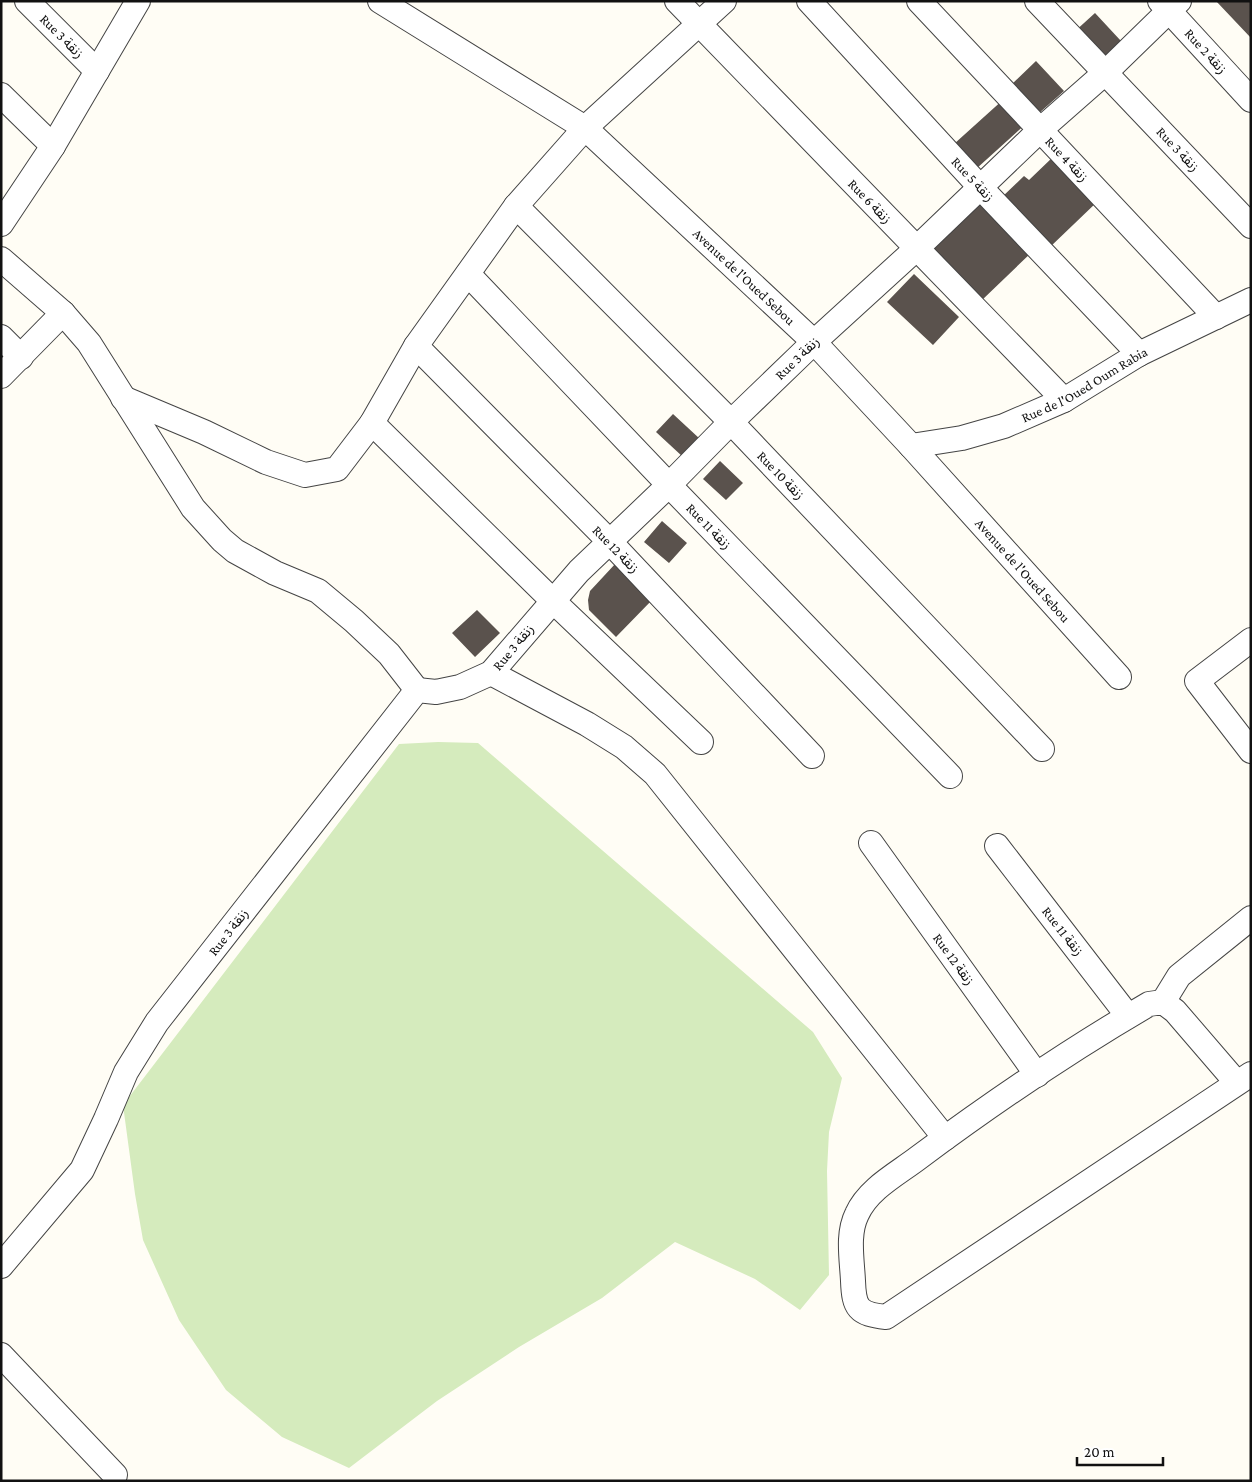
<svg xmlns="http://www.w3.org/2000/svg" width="1252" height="1482" font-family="'Crimson Pro','Noto Sans Arabic',serif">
<rect width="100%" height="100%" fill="#fffdf5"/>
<path fill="#d5ebbd" d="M438,742L478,743L813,1032L842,1078L829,1132L827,1171L829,1275L800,1310L755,1279L675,1242L602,1298L519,1347L437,1401L349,1468L282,1437L226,1390L179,1320L143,1240L135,1194L123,1105L399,744Z"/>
<path fill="#5a524d" d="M1216,1H1251V38Z
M1095,13L1121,41L1100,61L1073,33Z
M1036,61L1064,91L1038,114L1011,85Z
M1005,98L1028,122L976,169L954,144Z
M1054,156L1098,201L1049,248L1001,198L1024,176L1029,180Z
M983,201L1033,251L981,301L932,250Z
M914,274L959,317L933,345L887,302Z
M673,414L700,439L683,457L656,432Z
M720,461L743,483L726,500L703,479Z
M662,521L687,543L669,563L644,542Z
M616,563L653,599L616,637L589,610L588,600L590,591Z
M477,610L500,633L475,657L452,633Z"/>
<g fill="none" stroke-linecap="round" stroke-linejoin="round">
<g stroke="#444" stroke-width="26">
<g id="minor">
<path d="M27,1L97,71"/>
<path id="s1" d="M380,1L585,128L814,342L911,446L1119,677"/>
<path d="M677,1L1064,400"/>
<path d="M809,1L980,187L1139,354"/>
<path d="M919,1L1216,317"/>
<path d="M1037,1L1251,226"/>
<path d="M1160,1L1251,100"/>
<path d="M1,95L53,146"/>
<path d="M516,206L731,422L1042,749"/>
<path d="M1,224L53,146L138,1"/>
<path d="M1,259L63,313L89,343L193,508L222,540L235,551L275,573L318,591L354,621L389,654L417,690"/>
<path d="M468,274L669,485L950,776"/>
<path d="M1,337L21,357"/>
<path d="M416,346L610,542L812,756"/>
<path d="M1,376L63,313"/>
<path d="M123,398L204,432L266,462L305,475L337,469L372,423L416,346L516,206L585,128L724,1"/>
<path d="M372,423L552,600L701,742"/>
<path id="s2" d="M911,446L962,438L1004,426L1064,400L1139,354L1251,300"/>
<path d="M1251,640L1197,681L1251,751"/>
<path d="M491,673L587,724L624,747L655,774L945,1138"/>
<path d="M871,843L1037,1075"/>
<path d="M997,846L1128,1016"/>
<path d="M1163,1002L1179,976L1251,918"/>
<path d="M1237,1083L1175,1011L1163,1002L1149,1004C1070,1050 992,1103 918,1158C897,1174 868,1189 857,1214C847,1234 852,1259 853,1281C854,1308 858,1314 886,1317L1251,1074"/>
<path d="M1,1266L82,1170L106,1119L126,1072L157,1022L417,690L436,692L460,687L491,673L579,571L669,485L731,422L814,342L916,249L1040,130L1106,72L1179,1"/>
<path d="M1,1355L115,1475"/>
</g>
</g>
<use href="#minor" stroke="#fff" stroke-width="24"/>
</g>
<g text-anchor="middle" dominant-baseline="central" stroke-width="5" stroke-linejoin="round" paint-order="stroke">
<g font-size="14" fill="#111" stroke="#fff">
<text transform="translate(62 36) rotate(45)">Rue 3 زنقة</text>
<text transform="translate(1206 51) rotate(48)">Rue 2 زنقة</text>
<text transform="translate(1178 149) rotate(47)">Rue 3 زنقة</text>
<text transform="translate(1067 159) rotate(47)">Rue 4 زنقة</text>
<text transform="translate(973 179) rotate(47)">Rue 5 زنقة</text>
<text transform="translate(870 201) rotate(46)">Rue 6 زنقة</text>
<text stroke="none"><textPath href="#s1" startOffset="459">Avenue de l'Oued Sebou</textPath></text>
<text transform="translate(797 358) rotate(-44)">Rue 3 زنقة</text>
<text stroke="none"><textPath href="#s2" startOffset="186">Rue de l'Oued Oum Rabia</textPath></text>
<text transform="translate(781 475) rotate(46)">Rue 10 زنقة</text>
<text transform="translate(709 526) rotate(46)">Rue 11 زنقة</text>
<text transform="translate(616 549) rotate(46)">Rue 12 زنقة</text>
<text stroke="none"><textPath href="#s1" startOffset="864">Avenue de l'Oued Sebou</textPath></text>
<text transform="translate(513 647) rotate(-50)">Rue 3 زنقة</text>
<text transform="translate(1063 931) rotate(52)">Rue 11 زنقة</text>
<text transform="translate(228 932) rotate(-52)">Rue 3 زنقة</text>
<text transform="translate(954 959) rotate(54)">Rue 12 زنقة</text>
</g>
</g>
<rect width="1252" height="1482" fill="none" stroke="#111111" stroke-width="5"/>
<path d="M1077 1457v8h86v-8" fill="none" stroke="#111111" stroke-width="2.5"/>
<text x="1084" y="1457" font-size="15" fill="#111111" stroke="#ffffff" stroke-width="4" paint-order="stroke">20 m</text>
</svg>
